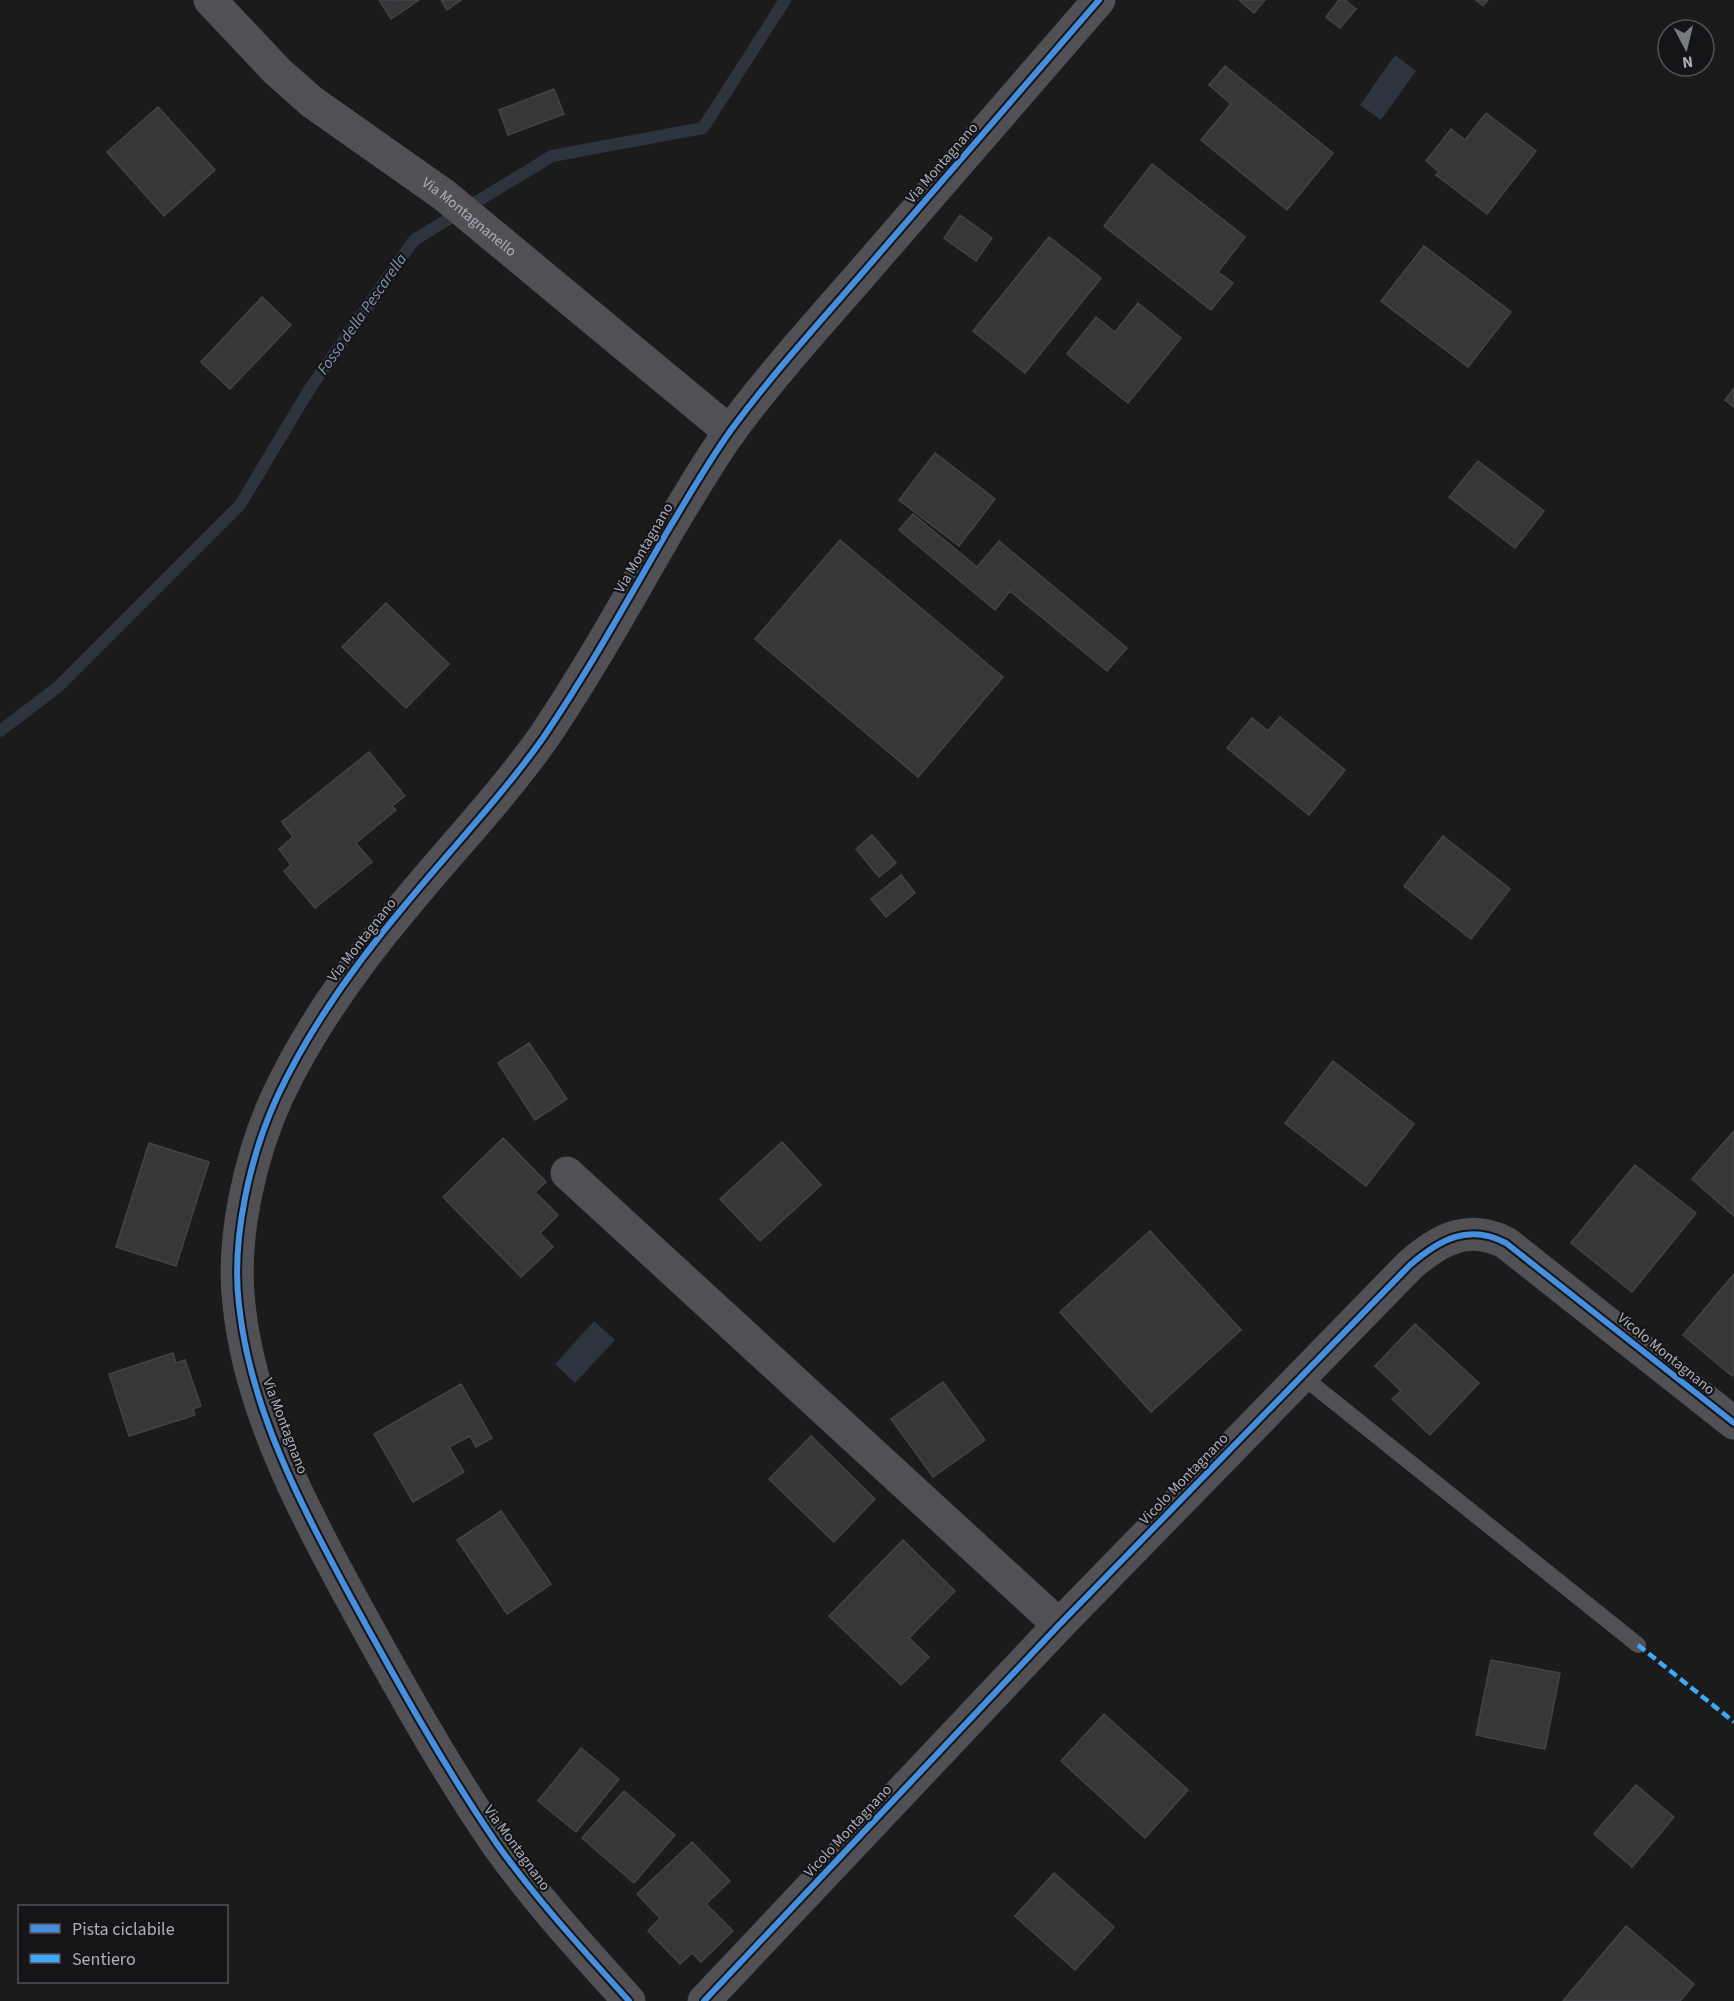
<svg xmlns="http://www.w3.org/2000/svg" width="1734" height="2001" font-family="'Source Sans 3',sans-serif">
<rect width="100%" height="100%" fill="#1b1b1b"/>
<path fill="#2d343d" d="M1395,55L1416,71L1381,120L1360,105Z
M594,1321L615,1340L575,1383L555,1364Z"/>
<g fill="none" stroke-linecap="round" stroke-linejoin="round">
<path stroke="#2d343d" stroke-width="12" d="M0,731L58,687L240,505L309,390L414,240L552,156L703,128L785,0"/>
</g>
<path fill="#373739" stroke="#434447" stroke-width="1.5" d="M379,0H419L391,19Z
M441,0H461L447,10Z
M1239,0H1265L1254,13Z
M1339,0H1345L1356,9L1340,28L1326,17Z
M1476,0H1488L1483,6Z
M1225,66L1333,153L1287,210L1201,140L1231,104L1209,85Z
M554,89L564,114L508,135L499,110Z
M158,107L215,170L164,216L107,152Z
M1486,113L1536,151L1487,214L1436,175L1439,172L1426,161L1451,129L1465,140Z
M1152,164L1245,237L1218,272L1233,283L1211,310L1104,226Z
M960,215L992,238L976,261L944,238Z
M1049,237L1101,278L1025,373L973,331Z
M1424,246L1511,312L1468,367L1381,301Z
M262,297L291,325L230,389L201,362Z
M1138,303L1181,338L1128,403L1067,354L1096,317L1115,332Z
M1734,388V407L1725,400Z
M935,453L995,499L959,546L899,500Z
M1478,461L1544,511L1515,548L1449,497Z
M913,514L977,567L999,541L1127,648L1107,671L1010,591L995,610L899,530Z
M840,540L1003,677L918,777L755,639Z
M386,603L449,664L406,708L342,647Z
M1280,717L1345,770L1309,815L1227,748L1252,718L1268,731Z
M369,752L405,796L392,806L396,810L356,843L372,862L315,908L284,871L291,865L279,849L293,837L282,822Z
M872,835L896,863L879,877L856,849Z
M1443,836L1510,889L1471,939L1404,886Z
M901,875L915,893L886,917L871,899Z
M529,1043L567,1099L535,1120L498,1063Z
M1333,1061L1414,1124L1366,1186L1285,1123Z
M1734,1131V1216L1692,1179Z
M503,1138L546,1182L535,1192L558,1215L540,1233L553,1247L521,1277L443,1197Z
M782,1142L821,1185L760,1241L720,1199Z
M149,1143L209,1162L176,1266L116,1247Z
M1635,1165L1696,1213L1632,1292L1571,1243Z
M1150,1231L1241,1330L1151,1412L1060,1312Z
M1734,1274V1373L1732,1376L1683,1335Z
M1415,1324L1479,1383L1430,1435L1392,1399L1401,1391L1375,1366Z
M173,1353L176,1363L185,1360L201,1406L193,1409L195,1415L129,1436L109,1374Z
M943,1382L985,1440L933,1477L891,1419Z
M461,1384L492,1438L476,1447L470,1436L449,1447L464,1472L413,1502L374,1434Z
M811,1436L875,1499L834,1542L769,1479Z
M501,1511L551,1584L507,1614L457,1540Z
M903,1540L955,1591L909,1638L929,1657L901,1685L829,1616Z
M1491,1660L1560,1673L1545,1749L1476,1735Z
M1104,1714L1188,1790L1145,1838L1061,1761Z
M581,1748L619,1779L576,1832L538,1801Z
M1636,1785L1674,1817L1632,1867L1594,1834Z
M624,1791L675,1835L634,1883L582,1838Z
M692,1842L730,1881L706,1904L733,1931L701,1962L692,1953L680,1964L648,1931L660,1918L637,1894Z
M1054,1873L1114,1927L1075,1970L1015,1916Z
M1626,1926L1694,1984L1680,2001H1563Z"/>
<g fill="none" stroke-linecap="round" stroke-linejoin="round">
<path stroke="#515155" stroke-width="16" d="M1302,1376L1638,1645"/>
<g stroke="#515155" stroke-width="33">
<path id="s1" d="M210,0L277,71L312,102L444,195L730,432"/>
<path d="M567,1173L1059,1625"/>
<path d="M629,2001C583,1950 537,1900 497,1844C443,1765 396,1680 350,1596C301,1505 250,1409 239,1305C231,1239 250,1155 278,1095C311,1025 356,963 405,905C451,849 501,797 543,738C588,672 627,601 667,532C688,497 708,462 731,430C776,369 829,312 878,255C952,170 1026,85 1099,0"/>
<path d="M704,2001L1059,1625L1410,1265C1439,1240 1468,1223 1506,1243L1734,1423"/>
</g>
<path stroke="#3fa9f5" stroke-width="4.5" stroke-dasharray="9 4.5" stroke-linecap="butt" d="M1638,1645L1734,1722"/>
<g stroke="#151417" stroke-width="10">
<path id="cycleway" d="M629,2001C583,1950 537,1900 497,1844C443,1765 396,1680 350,1596C301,1505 250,1409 239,1305C231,1239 250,1155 278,1095C311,1025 356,963 405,905C451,849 501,797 543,738C588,672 627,601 667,532C688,497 708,462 731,430C776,369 829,312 878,255C952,170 1026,85 1099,0
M704,2001L1059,1625L1410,1265C1439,1240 1468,1223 1506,1243L1734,1423"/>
</g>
<use href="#cycleway" stroke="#468fdf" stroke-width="6"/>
</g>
<g text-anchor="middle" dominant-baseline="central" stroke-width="4.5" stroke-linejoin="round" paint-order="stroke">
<g font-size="15" fill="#acaebb" stroke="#151417">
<text transform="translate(942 163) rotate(-49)">Via Montagnano</text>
<text stroke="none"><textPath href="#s1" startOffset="339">Via Montagnanello</textPath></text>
<text transform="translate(644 548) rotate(-60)">Via Montagnano</text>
<text transform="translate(362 940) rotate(-52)">Via Montagnano</text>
<text transform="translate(1666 1354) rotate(39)">Vicolo Montagnano</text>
<text transform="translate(285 1426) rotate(69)">Via Montagnano</text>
<text transform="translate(1184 1479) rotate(-46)">Vicolo Montagnano</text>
<text transform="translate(848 1831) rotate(-47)">Vicolo Montagnano</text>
<text transform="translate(517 1848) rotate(54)">Via Montagnano</text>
</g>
<g font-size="16" font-style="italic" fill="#8497b6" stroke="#151417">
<text transform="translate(362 314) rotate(-55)">Fosso della Pescarella</text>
</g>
</g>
<rect x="18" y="1905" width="210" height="78" fill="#151417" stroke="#515259" stroke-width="1.5"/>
<rect x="30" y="1924" width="30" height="9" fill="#468fdf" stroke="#515259" stroke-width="1.5"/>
<text x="72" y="1935" font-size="18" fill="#acaebb">Pista ciclabile</text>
<rect x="30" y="1954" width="30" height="9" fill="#3fa9f5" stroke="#515259" stroke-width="1.5"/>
<text x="72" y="1965" font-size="18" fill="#acaebb">Sentiero</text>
<g transform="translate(1686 48) rotate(173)"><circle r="28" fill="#151417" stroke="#515259" stroke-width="1.5"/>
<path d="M0-4.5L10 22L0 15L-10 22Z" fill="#797b83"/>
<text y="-9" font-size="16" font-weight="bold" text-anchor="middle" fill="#acaebb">N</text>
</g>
</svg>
